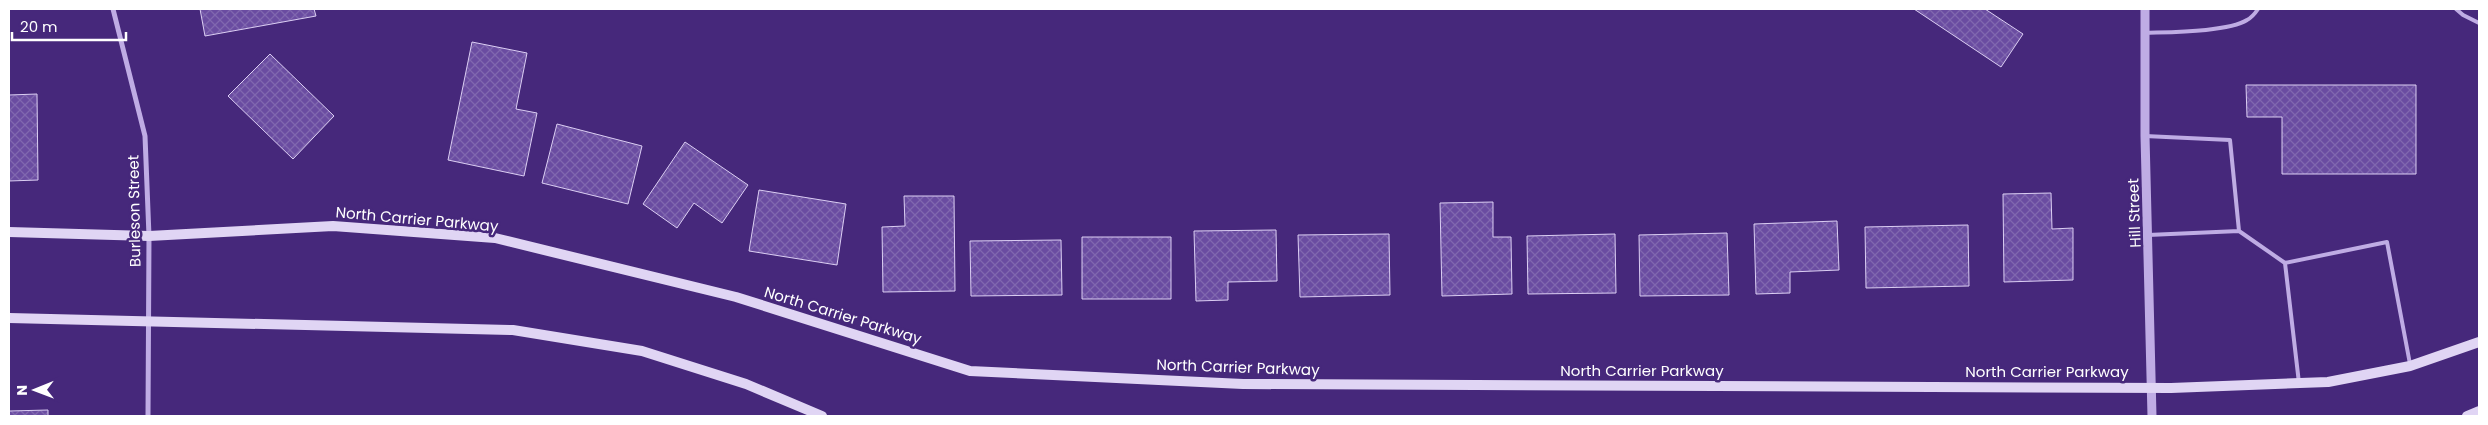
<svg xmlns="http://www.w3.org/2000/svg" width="2488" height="425" font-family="Poppins,sans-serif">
<defs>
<pattern id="building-cross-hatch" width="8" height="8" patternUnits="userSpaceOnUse" patternTransform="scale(1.25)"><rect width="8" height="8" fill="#6a4ca1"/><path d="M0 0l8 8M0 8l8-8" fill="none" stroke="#8067af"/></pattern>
</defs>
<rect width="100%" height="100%" fill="#46287b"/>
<path fill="url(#building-cross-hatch)" stroke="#dbcef3" d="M200,9H314L316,16L205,36Z
M1914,9H1985L2023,34L2001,67Z
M472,42L527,53L516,109L537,113L524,176L448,160Z
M270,54L334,116L293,159L228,96Z
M2246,85H2416V174H2282V117H2247Z
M37,94L38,180L9,181V95Z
M557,124L642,146L628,204L542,183Z
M685,142L748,185L722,223L694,203L677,228L643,204Z
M759,190L846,204L837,265L749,251Z
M2051,193L2052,229L2073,228V280L2004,282L2003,194Z
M904,196H954L955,291L883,292L882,227L905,226Z
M1493,202V237H1511L1512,294L1442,296L1440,203Z
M1837,221L1839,270L1790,272V293L1756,294L1754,224Z
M1968,225L1969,286L1866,288L1865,227Z
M1276,230L1277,281L1228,282V300L1196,301L1194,231Z
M1727,233L1729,295L1640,296L1639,235Z
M1389,234L1390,295L1300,297L1298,235Z
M1615,234L1616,293L1528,294L1527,236Z
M1082,237H1171V299H1082Z
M1061,240L1062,295L971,296L970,241Z
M48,410V416H9V411Z"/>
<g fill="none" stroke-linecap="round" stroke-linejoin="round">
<path stroke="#bface4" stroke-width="4" d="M2456,9L2463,15L2479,23
M2145,33C2169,32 2228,32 2247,20C2251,18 2256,12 2258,9
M2145,136L2230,140L2239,231L2148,235
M2239,231L2285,263
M2299,383L2285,263L2387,242L2410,364"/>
<path stroke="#bface4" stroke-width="5" d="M113,9L145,136L149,236L148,416"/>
<path stroke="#bface4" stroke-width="9" d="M2145,9V136L2152,416"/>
<path stroke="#e0d5f4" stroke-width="10" d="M9,232L149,236L333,226L495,238L736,297L970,371L1243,384L2171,388L2328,382L2410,366L2479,342
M9,318L513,330L642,351L746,384L822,416
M2467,416L2479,411"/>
</g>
<g text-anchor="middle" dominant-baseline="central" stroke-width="5" stroke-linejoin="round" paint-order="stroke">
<g font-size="15" fill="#fff" stroke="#46287b">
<text transform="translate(134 211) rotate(-91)">Burleson Street</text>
<text transform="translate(2134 213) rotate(-92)">Hill Street</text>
<text transform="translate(417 219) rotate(5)">North Carrier Parkway</text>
<text transform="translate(843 315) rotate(17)">North Carrier Parkway</text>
<text transform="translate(1238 367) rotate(2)">North Carrier Parkway</text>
<text x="1642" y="370">North Carrier Parkway</text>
<text x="2047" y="371">North Carrier Parkway</text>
</g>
</g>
<rect width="2488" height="425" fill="none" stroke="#ffffff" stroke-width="20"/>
<g transform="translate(35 390) rotate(269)" stroke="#46287b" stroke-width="4" paint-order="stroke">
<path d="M0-4L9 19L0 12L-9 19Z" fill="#ffffff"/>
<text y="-8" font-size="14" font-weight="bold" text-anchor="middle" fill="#ffffff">N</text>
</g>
<path d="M12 32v8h114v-8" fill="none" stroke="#ffffff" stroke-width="2.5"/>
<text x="20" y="32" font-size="15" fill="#ffffff" stroke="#46287b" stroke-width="4" paint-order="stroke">20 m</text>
</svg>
